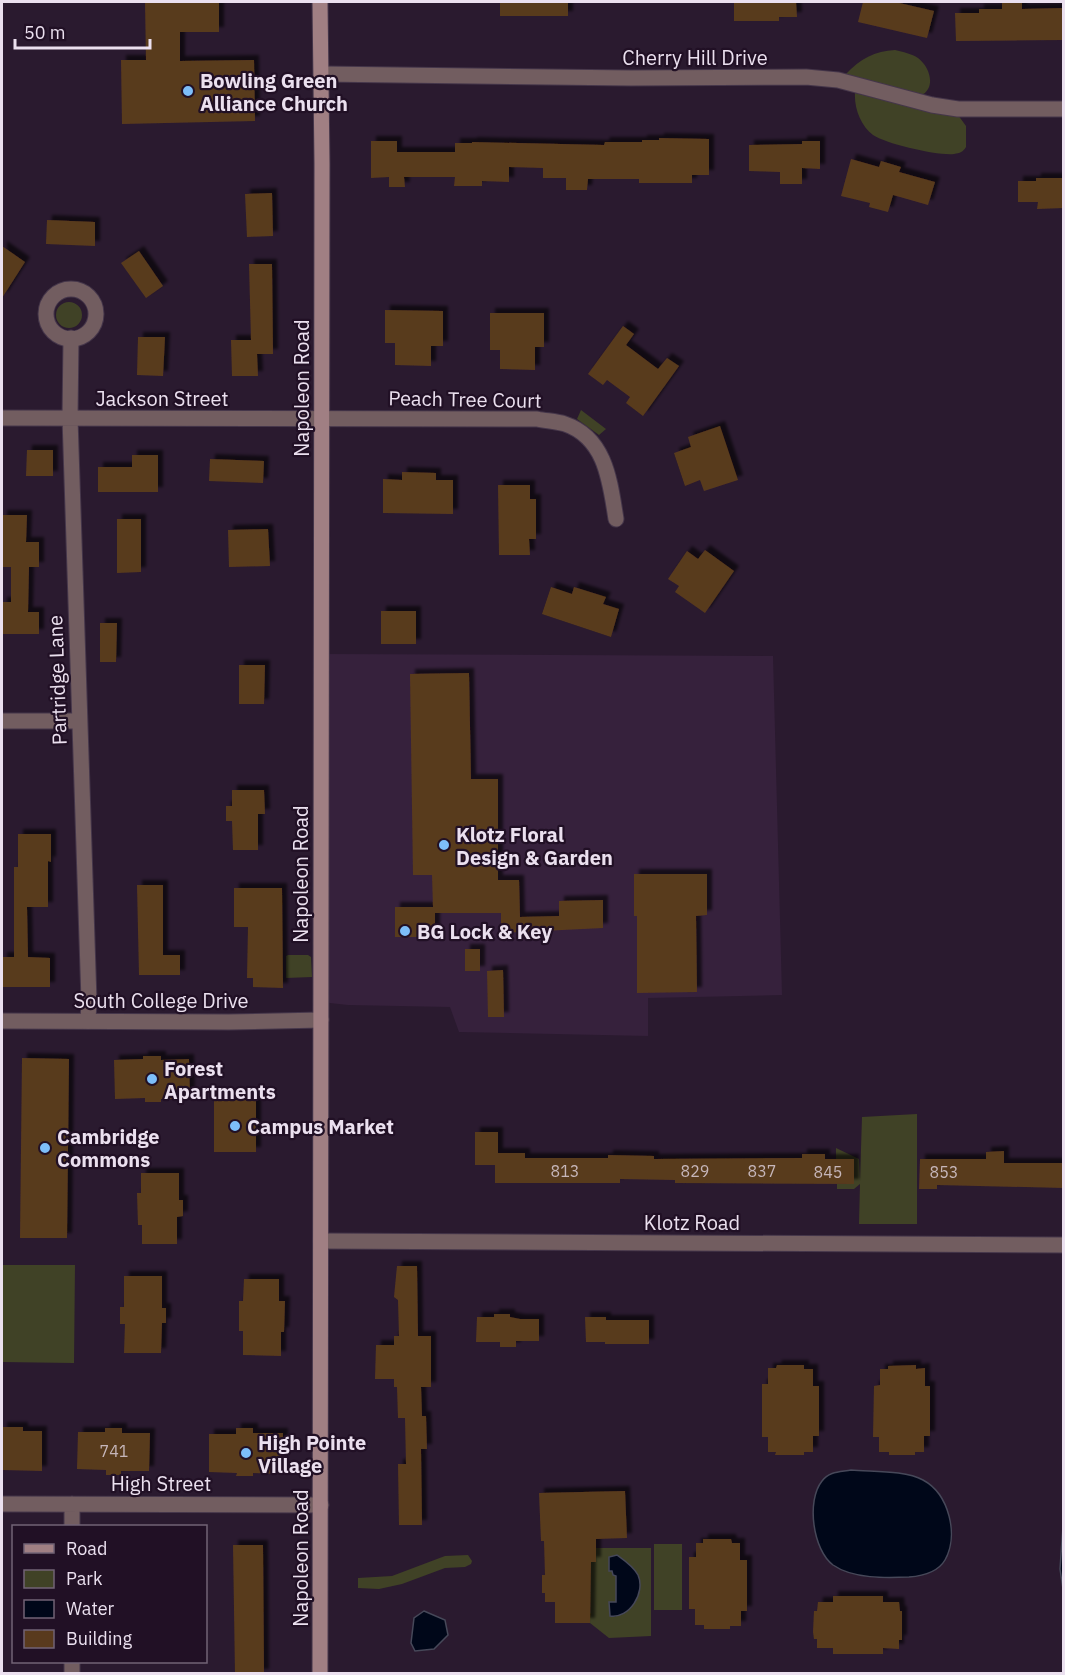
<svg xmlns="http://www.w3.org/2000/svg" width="1065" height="1675" font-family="'IBM Plex Sans',sans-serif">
<defs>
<filter id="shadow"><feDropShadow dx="5" dy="-5" stdDeviation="1.5" flood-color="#0009"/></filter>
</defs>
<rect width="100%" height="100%" fill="#2a1a2f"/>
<path fill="#36213c" d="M321,654L773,656L782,995L648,998V1036L459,1032L450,1007L348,1005L321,1002Z"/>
<path fill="#404226" d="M895,50C903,52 912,54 918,58C930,67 936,87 922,95L847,76L846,74C860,59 875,51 895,50Z
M855,93L930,112L958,115L966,126V147C963,152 960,153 954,154C939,156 886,144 873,135C861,126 854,108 855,93Z
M56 315a13 13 0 1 1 26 0a13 13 0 1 1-26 0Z
M581,410L606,429L599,435L577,419Z
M288,955H308L311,957L312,977L286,978V956Z
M917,1114V1224H859L860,1184L854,1189H837V1184H854L836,1159V1148L859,1159L860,1181L862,1117Z
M2,1265H75L74,1363L2,1362Z
M654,1544H682V1610H654Z
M596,1548H651V1636L609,1638L590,1623L591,1562H596Z
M468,1555L472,1561L471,1564L465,1567L445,1568L402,1584L379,1589L358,1588V1578L392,1576L445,1556Z"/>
<path fill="#000719" stroke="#464859" stroke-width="1.5" d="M851,1470C872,1472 905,1470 923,1480C949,1494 959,1535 945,1560C938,1572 922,1576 909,1577C886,1578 853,1579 833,1565C813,1550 806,1501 822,1481C829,1471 841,1472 851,1470Z
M1063,1526V1589L1060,1569Z
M617,1555C624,1560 634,1567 638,1575C646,1593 629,1619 610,1616L609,1602H616V1576L613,1575L612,1571H609V1557Z
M424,1611L445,1620L448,1635L434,1649L415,1651L411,1643L414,1618Z"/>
<path fill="#593a1d" filter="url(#shadow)" d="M145,2H219V32H180V61L254,60L255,121L122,124L121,60H146Z
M500,2H568V16H500Z
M734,2H796L797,17H779V21H734Z
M863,2H895L934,11L927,38L858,22Z
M1002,2H1022V9L1064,8V40L956,41L955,13H979V9H1002Z
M659,138L709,139V175H692V183H639V179H588L587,190H566V178H543V168L509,167V182L482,181V186H454L455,177H404L405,187H389V177L371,178V141H397V152H455V143H472V142L604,145L605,142H642V140H659Z
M802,141H820V169L802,168V184H780V172L749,171V145L802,144Z
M851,159L879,167L881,161L901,167L899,172L935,182L928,205L893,195L888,212L869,207L870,203L841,196Z
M1036,178H1064V208L1037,209L1038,202H1018V181H1036Z
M272,193L273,236L247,237L245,194Z
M47,220L95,222V246L46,244Z
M2,246L25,262L2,298Z
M139,251L163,286L146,298L121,263Z
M249,264H272L273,354H257L258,376H232L231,340H251Z
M385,310L443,311V346H431V366L395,365V343H385Z
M490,313H544V347H535V370L500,369V350H490Z
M623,326L634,334L626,345L658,369L667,358L679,366L643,416L626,403L630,397L607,380L603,385L588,374Z
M138,337H165L163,376L137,375Z
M720,426L738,480L704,491L700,480L685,486L674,453L691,447L688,437Z
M27,450H53V476H26Z
M132,455H158V492H98V467H132Z
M210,459L264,461L263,483L209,481Z
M402,472L436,473V480H453V514L383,513V479L402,480Z
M498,485H530V499H536V539H529L530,555H499Z
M2,515H27L26,542H39V567H29L28,612H39V634H2V602H11V567H2Z
M117,519H141V572L117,573Z
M268,529L270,566L229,567L228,530Z
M705,550L734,571L705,613L675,592L679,586L668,579L687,551L698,559Z
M551,587L572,594L574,587L606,597L603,604L619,609L611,637L542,614Z
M381,611H416V644H381Z
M100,623H117L116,662H100Z
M239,665H265L264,704H239Z
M469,673L471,779H498V880H519L520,917L559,916V901L603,900V928L501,933V913H435V937H395V907H433L432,875H413L410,674Z
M232,790H264L265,814H258V850H233L232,821H226V806H232Z
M18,834H51V862L48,861V907H27L28,957L50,958V987H2V957H14V867H18Z
M634,874H707V915L696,916L697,992L637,993V916H634Z
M137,885H163V955H180V975H139Z
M234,888H282L283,988L253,987V978H247L248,927H234Z
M465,949H480V971H465Z
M503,970L504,1017H488L487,971Z
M143,1056H161V1060L189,1059L190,1099H161V1102H145V1098L115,1099L114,1060L143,1059Z
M22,1058L69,1059L67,1238H20Z
M214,1100H256V1152H214Z
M475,1132H498V1153H525V1158H608V1155L654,1156V1159L802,1158V1154H825V1159H854V1184L675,1183V1180L620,1179V1183H495V1165H475Z
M1004,1151V1163H1064V1188L937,1185V1189H919L920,1159H986V1152Z
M141,1173H179V1200H183V1216L177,1217V1244H142V1225H138L137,1193H141Z
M397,1266H417L418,1336H431V1387H421L422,1416H426L427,1449H421L422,1525H399L398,1464H406L405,1418H398L397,1387H394V1379H375L376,1345H394V1336H399L398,1300L394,1297Z
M124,1276H162V1308H166V1323H162L161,1353H124L125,1324H120V1307H124Z
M244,1279H279V1301H285L284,1332H281V1356L243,1355V1331H239V1301H243Z
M494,1314H510V1317L520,1319H539V1341H516V1347H500V1342H476L477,1317H494Z
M585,1317H606V1320H649V1344H605V1342H586Z
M777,1365H804V1369H813V1386H819V1436H813V1452H804V1455H775L776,1452H768V1437H762V1384H768V1368H776Z
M916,1365V1369L925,1368V1386H930V1436H924V1452H915V1455H889V1452H879V1437H873L874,1386L880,1385V1369H888V1366Z
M2,1427H23V1431H42V1471L2,1470Z
M105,1428H122V1433H150L149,1471H121V1475H106V1470L77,1469L78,1432H105Z
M236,1428H253V1433H283L282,1474L253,1473V1476H236L237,1473L209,1472V1434H236Z
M625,1491L627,1538L596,1539V1562H591L590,1623H555V1602H545V1593H542V1575H545L544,1541H541L539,1493Z
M703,1539H731L732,1543H740V1560H747V1611H741V1626H730V1629H704V1625H695V1609H689V1557H696V1543H703Z
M233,1545H263L264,1674H235Z
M833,1596H883V1602H899L900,1611H902V1640H899V1649L883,1648V1654H833V1648H817V1639H814L813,1632L814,1611H817L818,1602H833Z"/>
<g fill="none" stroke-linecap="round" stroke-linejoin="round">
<g stroke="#45364a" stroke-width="17">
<path id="minor" d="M322,74L631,78L806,77L838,80L932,105L958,109H1064
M46 314a25 25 0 1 1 50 0a25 25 0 1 1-50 0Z
M71,338L70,418L89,1001L88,1021
M2,418L537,419C546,421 556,421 565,424C606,438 610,482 616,519
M2,721H79
M2,1504L321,1505
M72,1526V1504
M72,1662V1674"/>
</g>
<g stroke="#45364a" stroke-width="17">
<path id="tertiary" d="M2,1021L229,1022L321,1020
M321,1241L1064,1245"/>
</g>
<g stroke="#45364a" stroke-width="17">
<path id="secondary" d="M320,2L322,164L320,1674"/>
</g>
<use href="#minor" stroke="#725d60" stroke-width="15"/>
<use href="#tertiary" stroke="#725d60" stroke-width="15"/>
<use href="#secondary" stroke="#a07f83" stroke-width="15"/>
</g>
<g fill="#7dbef9" stroke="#211025" stroke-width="2">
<circle cx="188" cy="91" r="6"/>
<circle cx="444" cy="845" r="6"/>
<circle cx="405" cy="931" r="6"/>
<circle cx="152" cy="1079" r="6"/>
<circle cx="235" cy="1126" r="6"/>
<circle cx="45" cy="1148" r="6"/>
<circle cx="246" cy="1453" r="6"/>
</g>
<g text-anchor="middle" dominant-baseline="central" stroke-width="4.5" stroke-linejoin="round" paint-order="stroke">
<g font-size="16" fill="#c6b6ba">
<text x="565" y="1171">813</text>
<text x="695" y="1171">829</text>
<text x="762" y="1171">837</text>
<text x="828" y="1172">845</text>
<text x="944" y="1172">853</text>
<text x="114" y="1451">741</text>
</g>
<g font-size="20" fill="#ebe0ef" stroke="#211025">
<text x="695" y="57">Cherry Hill Drive</text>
<text transform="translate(301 388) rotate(-90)">Napoleon Road</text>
<text x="162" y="398">Jackson Street</text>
<text transform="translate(465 399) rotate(1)">Peach Tree Court</text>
<text transform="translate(57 680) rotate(-92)">Partridge Lane</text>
<text transform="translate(300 874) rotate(-90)">Napoleon Road</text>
<text x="161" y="1000">South College Drive</text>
<text x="692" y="1222">Klotz Road</text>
<text x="161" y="1483">High Street</text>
<text transform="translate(300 1558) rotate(-90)">Napoleon Road</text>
</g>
<g font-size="20" font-weight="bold" fill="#ebe0ef" stroke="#211025" text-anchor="start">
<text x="200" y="80">Bowling Green<tspan x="200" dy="23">Alliance Church</tspan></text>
<text x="456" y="834">Klotz Floral<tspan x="456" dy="23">Design &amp; Garden</tspan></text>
<text x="417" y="931">BG Lock &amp; Key</text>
<text x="164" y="1068">Forest<tspan x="164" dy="23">Apartments</tspan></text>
<text x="247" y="1126">Campus Market</text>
<text x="57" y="1136">Cambridge<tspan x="57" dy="23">Commons</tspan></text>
<text x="258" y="1442">High Pointe<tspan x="258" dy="23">Village</tspan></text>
</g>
</g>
<rect width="1065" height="1675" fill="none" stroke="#ebe0ef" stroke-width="6"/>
<rect x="12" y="1525" width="195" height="138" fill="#211025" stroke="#726376" stroke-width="1.5"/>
<rect x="24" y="1544" width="30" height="9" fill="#a07f83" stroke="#726376" stroke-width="1.5"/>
<text x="66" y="1555" font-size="18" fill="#ebe0ef">Road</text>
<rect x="24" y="1570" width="30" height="18" fill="#404226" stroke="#726376" stroke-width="1.5"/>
<text x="66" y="1585" font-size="18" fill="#ebe0ef">Park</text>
<rect x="24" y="1600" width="30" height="18" fill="#000719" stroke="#726376" stroke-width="1.5"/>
<text x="66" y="1615" font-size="18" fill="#ebe0ef">Water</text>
<rect x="24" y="1630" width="30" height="18" fill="#593a1d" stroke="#726376" stroke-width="1.5"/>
<text x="66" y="1645" font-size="18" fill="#ebe0ef">Building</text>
<path d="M15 39v9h135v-9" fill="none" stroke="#ebe0ef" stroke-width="3"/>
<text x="24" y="39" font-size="18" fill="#ebe0ef" stroke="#211025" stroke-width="4.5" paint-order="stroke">50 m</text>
</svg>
